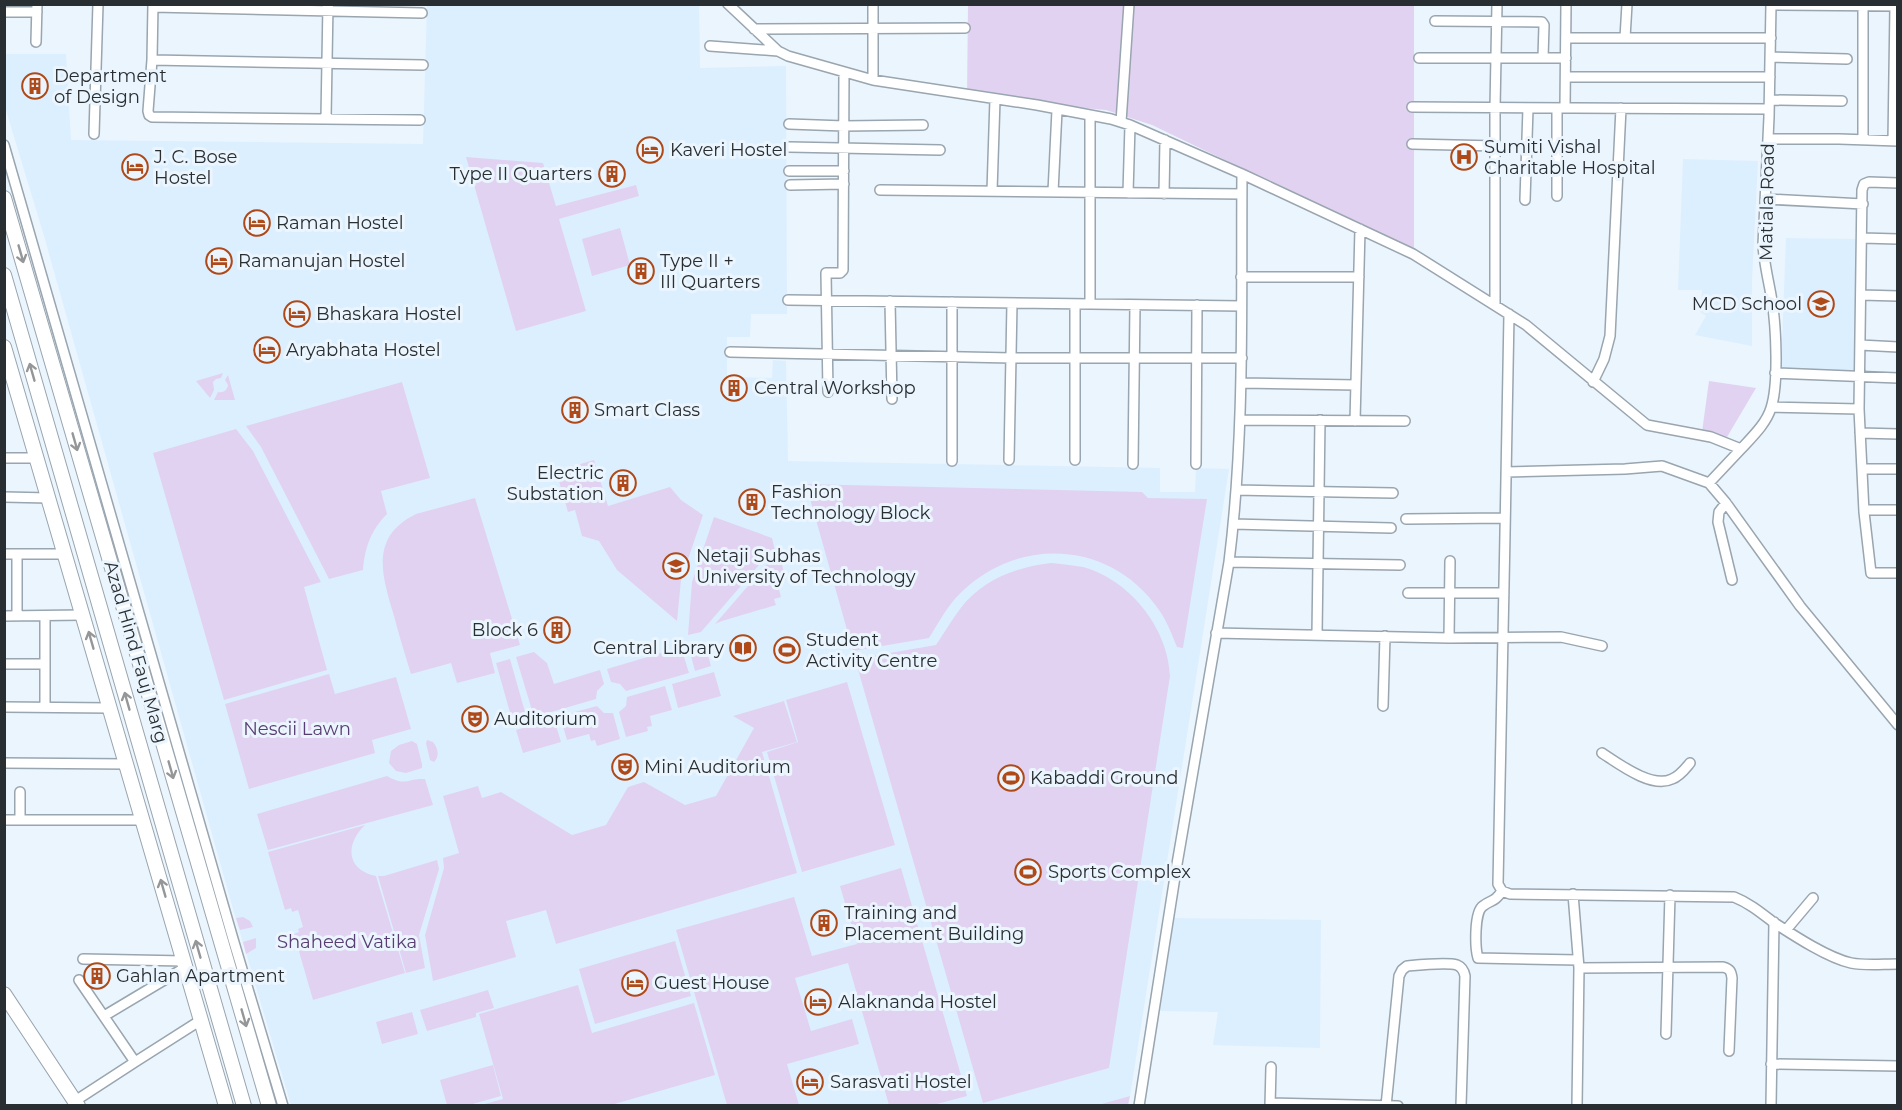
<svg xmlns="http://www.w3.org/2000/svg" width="1902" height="1110" font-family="Montserrat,sans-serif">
<rect width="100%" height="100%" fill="#ebf5fd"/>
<path fill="#dcefff" d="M427,5H699L700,68L786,66L787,314H751L750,337H727V377L772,378L773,360L786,361L788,461L1160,468V492H1195L1196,468L1229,469L1130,1096L1098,1106L291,1105L235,916L44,236L5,107L4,54H66L71,140L423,144Z
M1683,159L1758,161L1752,281V346L1695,335L1706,316L1700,312L1702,290H1678Z
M1786,238L1860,239L1857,374L1781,370Z
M1174,918L1321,920L1320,1048L1213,1045L1218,1012L1160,1011Z"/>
<path fill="#e1d2f2" d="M968,5H1414V251L1152,125L1106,110L967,98Z
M466,157L543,163L556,206L636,185L639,196L559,219L586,311L516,331Z
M620,228L630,265L592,276L582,239Z
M223,373L221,378L216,379L213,382L214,390L210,398L196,381Z
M228,375L235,400H214L218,392C224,393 227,390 228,385L225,380Z
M1709,381L1756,388L1727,437L1702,432Z
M402,382L430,478L381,491L387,514C371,530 365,547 363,570L329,579L261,447L246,426Z
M236,429L253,451L321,582L304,587L327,670L224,700L153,453Z
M594,460L608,506L670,487L681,500L703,515L681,580L677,621L617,570L599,541L582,536L575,510L568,512L556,471Z
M803,484L1142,492L1148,498L1207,499L1183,648L1177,647C1172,635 1167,621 1159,610C1114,544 1027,535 967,587C950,601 940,620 929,638L853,651L809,495Z
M475,498L520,645L490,653L495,673L457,683L451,663L411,674C405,655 399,635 394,616C382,576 369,537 416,514Z
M714,517L772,538L776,555L765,558L701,632L688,635L692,582Z
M781,561L786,580L777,582L781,597L774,599L776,605L722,621L715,624L767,564Z
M1051,563C1061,564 1072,565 1083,567C1130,580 1168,628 1170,676L1109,1068L983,1103L855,659L936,645C944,633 951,621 960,609C982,580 1016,567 1051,563Z
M704,641L711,666L695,671L688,645Z
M681,647L689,673L626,691L620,684L611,682L607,669Z
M534,652L547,663L554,684L600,670L604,684L597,691L596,699L534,717L516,657Z
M510,659L527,719L513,723L496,663Z
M714,672L721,696L678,708L672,684Z
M329,674L335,694L396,677L411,729L372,740L375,753L249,789L225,704Z
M847,682L895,845L802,872L767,752L798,742L786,700Z
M665,686L672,710L650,716L652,726L647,727L648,731L626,737L619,712L626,706L627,697Z
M784,701L797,742L762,752L797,873L556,944L546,910L506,921L516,957L433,981L425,935L444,868L443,858L459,853L443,796L478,786L482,798L501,792L572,835L606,825L628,787L644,782L685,805L716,796L754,728L733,716Z
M597,706L604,713H613L620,739L597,746L595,740L591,741L589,734L567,740L560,716Z
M554,719L561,742L523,753L516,730Z
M427,740L433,742C438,748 440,756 434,762L430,760L426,743Z
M412,741L417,744L422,764V768L406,773L396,771L389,763L391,751L399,745Z
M387,776C406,787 407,778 425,779L433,805L268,850L257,814Z
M365,825C345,844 346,870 376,876L405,973L313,1000L294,934L299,932L298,929L303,927L298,910L292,912L291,908L285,910L268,852Z
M437,860L439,869L419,935L425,968L406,973L378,876H384Z
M901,868L967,1096L933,1105H889L848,963L795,978L811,1031L852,1019L859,1044L787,1064L799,1105H727L676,930L794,897L812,956L857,944L840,886Z
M243,917L250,921L253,927L240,930L236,918Z
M256,938V948L246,954L243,942Z
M675,941L691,996L595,1024L579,969Z
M578,985L592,1033L694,1003L715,1075L611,1105H481L503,1099L479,1014Z
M488,990L494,1008L476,1013V1017L427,1031L420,1010Z
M412,1012L418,1034L382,1044L376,1022Z
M493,1065L501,1096L469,1105H447L440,1080Z
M1130,1096L1128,1105H1098Z"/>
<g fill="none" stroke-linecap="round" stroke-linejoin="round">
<g stroke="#99a5af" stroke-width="12">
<path id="street" d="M153,4L152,60L148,111L149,115L152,117L420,120
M728,4L778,51L788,56L873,80L1037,105L1111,119L1130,125L1242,174L1413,254L1526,325L1647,425L1711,437L1741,449C1752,437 1766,424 1771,408C1779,384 1776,326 1772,301C1769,282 1764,264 1763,245L1769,117L1771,4
M1771,5L1898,6
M153,7L422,13
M4,12H37
M1435,21L1542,22L1544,25L1543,58
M754,29L965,28
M1566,38H1771
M1625,38L1627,4
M36,42L37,4
M710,46L778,51
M1770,57L1847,59
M1419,58H1566
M152,60L423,65
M1566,77H1770
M873,80V4
M1770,100L1842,101
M1412,107L1769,109
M1565,108L1566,4
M326,118L328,4
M1121,122L1129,4
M789,124L844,126L923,125
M94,134L98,4
M1768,139H1839L1898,141
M1863,140V6
M1893,141L1895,6
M1412,144L1496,146
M4,145L233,939L283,1106
M789,147L940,150
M789,171H844
M790,185L844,184
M880,190L1242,194
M992,191L995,99
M1053,192L1057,110
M1128,193L1130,125
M1164,194L1165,140
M1557,196V108
M1766,199L1863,204
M1525,200L1528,108
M1862,238L1898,239
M1241,277H1359
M1861,295L1898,296
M788,300L1241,306
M890,301L892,399
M952,302V461
M1090,304V116
M1495,305V108L1497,4
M1509,314C1505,504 1503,694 1498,884L1502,891L1510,894L1734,897C1749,903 1760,912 1773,922C1793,935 1828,958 1851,963C1866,966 1882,964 1898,964
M1860,345L1898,347
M730,352L1012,358H1242
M1775,373L1898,378
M1593,382L1604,359L1610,336L1621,108
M1241,383L1356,385
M828,392L826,273H840L843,270L844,72
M1772,407L1859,409L1864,512L1871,573H1898
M1859,409L1862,190L1864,184L1869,182L1898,183
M1240,420L1405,421
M1355,421L1360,229
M1860,433L1898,434
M4,458H37
M1009,460L1012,303
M1075,460V304
M1133,464L1135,305
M1196,464L1197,305
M1862,469H1898
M1506,472L1625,469L1662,466L1709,483L1741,449
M1709,483L1726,503L1800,606L1898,725
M1236,490L1393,493
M4,497L49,498
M1726,503L1719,512L1718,522L1732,580
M1864,510H1898
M1406,519L1505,518
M1233,524L1391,528
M4,554H65
M17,554V616
M1229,562L1400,565
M1408,593H1504
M4,616L83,615
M1216,633L1449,638L1561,637L1602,646
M1317,635L1320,420
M1449,638L1450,561
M4,664H45
M1383,706L1385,636
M4,707L110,708
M45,707V616
M1602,753C1619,764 1652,789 1672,779C1680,776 1685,769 1690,763
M4,763L126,764
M20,792V820
M4,820H143
M1502,891C1494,903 1492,899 1483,906C1474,912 1475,948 1478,958L1578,960
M1573,894L1579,968L1577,1106
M1786,930L1813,898
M83,959L184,961
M1579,968L1723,967C1730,969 1731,971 1732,978L1729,1051
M104,1016L186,967
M1666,1034L1670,895
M135,1062L201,1020
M1771,1064L1898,1066
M75,1101L135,1062L79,980
M1270,1103L1398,1106
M1139,1106L1177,864L1229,562C1245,433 1241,304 1242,174
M1270,1106L1271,1067
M1386,1106L1399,976L1402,970L1407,966C1418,965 1447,962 1457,965C1462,967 1464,971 1465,976L1461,1106
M1771,1106L1774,922"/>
</g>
<g stroke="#99a5af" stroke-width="16">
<path id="secondary" d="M4,198L269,1106
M4,275L244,1106
M4,347L226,1106
M4,994L78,1106"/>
</g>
<use href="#street" stroke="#fff" stroke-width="9"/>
<use href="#secondary" stroke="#fff" stroke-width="14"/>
</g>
<defs><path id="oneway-shaft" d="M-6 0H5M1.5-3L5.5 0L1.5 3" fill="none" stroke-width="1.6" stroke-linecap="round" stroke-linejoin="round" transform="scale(1.5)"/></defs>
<g stroke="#949698">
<use href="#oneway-shaft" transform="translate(21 254) rotate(74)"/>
<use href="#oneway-shaft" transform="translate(32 372) rotate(-106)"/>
<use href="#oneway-shaft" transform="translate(75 442) rotate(74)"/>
<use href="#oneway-shaft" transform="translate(91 640) rotate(-106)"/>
<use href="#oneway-shaft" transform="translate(127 701) rotate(-106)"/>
<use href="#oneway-shaft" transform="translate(171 770) rotate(74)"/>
<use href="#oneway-shaft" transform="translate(163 888) rotate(-106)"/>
<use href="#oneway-shaft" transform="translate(198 949) rotate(-106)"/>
<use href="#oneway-shaft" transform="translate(244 1018) rotate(74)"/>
</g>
<defs>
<g id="building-ring" transform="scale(1.35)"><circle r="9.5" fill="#ebf5fd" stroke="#af4a18" stroke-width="1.5"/><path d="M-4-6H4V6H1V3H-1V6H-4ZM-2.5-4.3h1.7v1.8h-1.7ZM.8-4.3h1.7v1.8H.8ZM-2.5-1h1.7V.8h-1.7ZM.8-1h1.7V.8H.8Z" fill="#af4a18"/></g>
<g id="hotel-ring" transform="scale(1.35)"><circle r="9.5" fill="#ebf5fd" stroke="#af4a18" stroke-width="1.5"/><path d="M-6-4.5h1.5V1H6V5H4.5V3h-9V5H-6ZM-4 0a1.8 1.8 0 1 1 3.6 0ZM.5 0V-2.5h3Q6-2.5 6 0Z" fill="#af4a18"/></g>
<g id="hospital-ring" transform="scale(1.35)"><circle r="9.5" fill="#ebf5fd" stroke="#af4a18" stroke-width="1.5"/><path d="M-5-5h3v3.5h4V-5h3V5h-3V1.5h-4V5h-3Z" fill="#af4a18"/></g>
<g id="school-ring" transform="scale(1.35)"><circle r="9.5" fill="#ebf5fd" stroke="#af4a18" stroke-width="1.5"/><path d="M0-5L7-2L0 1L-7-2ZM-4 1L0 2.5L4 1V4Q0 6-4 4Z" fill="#af4a18"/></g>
<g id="university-ring" transform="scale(1.35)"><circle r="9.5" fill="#ebf5fd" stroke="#af4a18" stroke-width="1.5"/><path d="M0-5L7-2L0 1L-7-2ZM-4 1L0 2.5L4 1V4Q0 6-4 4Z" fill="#af4a18"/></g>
<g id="library-ring" transform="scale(1.35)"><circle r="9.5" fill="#ebf5fd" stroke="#af4a18" stroke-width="1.5"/><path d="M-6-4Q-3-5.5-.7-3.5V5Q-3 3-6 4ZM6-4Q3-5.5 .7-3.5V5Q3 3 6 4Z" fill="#af4a18"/></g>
<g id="stadium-ring" transform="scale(1.35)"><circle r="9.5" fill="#ebf5fd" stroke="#af4a18" stroke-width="1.5"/><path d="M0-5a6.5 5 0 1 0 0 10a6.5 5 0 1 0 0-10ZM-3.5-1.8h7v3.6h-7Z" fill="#af4a18"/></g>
<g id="theatre-ring" transform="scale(1.35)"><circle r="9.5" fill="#ebf5fd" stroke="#af4a18" stroke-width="1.5"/><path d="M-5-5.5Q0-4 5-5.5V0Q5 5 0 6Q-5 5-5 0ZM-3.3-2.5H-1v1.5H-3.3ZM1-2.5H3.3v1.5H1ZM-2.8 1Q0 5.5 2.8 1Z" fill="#af4a18"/></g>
</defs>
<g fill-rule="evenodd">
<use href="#building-ring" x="35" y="86"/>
<use href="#hotel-ring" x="650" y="150"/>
<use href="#hospital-ring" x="1464" y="157"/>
<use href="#hotel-ring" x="135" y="167"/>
<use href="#building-ring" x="612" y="174"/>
<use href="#hotel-ring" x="257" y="223"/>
<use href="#hotel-ring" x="219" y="261"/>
<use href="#building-ring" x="641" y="271"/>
<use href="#school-ring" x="1821" y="304"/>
<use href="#hotel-ring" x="297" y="314"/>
<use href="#hotel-ring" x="267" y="350"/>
<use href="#building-ring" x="734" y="388"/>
<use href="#building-ring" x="575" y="410"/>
<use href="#building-ring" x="623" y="483"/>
<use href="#building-ring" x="752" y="502"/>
<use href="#university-ring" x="676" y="566"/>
<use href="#building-ring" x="557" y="630"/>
<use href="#library-ring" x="743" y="648"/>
<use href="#stadium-ring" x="787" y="650"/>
<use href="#theatre-ring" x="475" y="719"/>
<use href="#theatre-ring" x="625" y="767"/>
<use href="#stadium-ring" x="1011" y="778"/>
<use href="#stadium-ring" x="1028" y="872"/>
<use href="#building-ring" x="824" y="923"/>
<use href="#building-ring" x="97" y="976"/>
<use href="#hotel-ring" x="635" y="983"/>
<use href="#hotel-ring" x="818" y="1002"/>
<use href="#hotel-ring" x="810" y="1082"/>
</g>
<g text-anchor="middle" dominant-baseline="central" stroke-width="6" stroke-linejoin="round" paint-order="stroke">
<g font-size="18" fill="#292e32" stroke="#ebf5fd" text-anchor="start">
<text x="54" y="76">Department<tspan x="54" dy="21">of Design</tspan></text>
<text x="1484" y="147">Sumiti Vishal<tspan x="1484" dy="21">Charitable Hospital</tspan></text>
<text x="670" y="150">Kaveri Hostel</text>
<text x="154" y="157">J. C. Bose<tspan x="154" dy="21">Hostel</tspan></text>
<text x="592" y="174" text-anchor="end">Type II Quarters</text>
<text x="276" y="223">Raman Hostel</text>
<text x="238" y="261">Ramanujan Hostel</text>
<text x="660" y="261">Type II +<tspan x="660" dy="21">III Quarters</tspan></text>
<text x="1802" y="304" text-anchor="end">MCD School</text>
<text x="316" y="314">Bhaskara Hostel</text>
<text x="286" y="350">Aryabhata Hostel</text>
<text x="754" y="388">Central Workshop</text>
<text x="594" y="410">Smart Class</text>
<text x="604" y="473" text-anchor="end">Electric<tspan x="604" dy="21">Substation</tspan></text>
<text x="771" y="492">Fashion<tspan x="771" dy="21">Technology Block</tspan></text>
<text x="696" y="556">Netaji Subhas<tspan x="696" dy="21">University of Technology</tspan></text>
<text x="538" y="630" text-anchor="end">Block 6</text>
<text x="806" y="640">Student<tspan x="806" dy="21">Activity Centre</tspan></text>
<text x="724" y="648" text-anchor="end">Central Library</text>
<text x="494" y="719">Auditorium</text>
<text x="644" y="767">Mini Auditorium</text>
<text x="1030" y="778">Kabaddi Ground</text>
<text x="1048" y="872">Sports Complex</text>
<text x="844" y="913">Training and<tspan x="844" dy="21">Placement Building</tspan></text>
<text x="116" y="976">Gahlan Apartment</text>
<text x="654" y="983">Guest House</text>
<text x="838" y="1002">Alaknanda Hostel</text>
<text x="830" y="1082">Sarasvati Hostel</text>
</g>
<g font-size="18" fill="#292e32" stroke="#ebf5fd">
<text transform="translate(1767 202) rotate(-89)">Matiala Road</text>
<text transform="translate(136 652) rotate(74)">Azad Hind Fauj Marg</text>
</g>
<g font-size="18" fill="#583d72" stroke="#ebf5fd">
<text x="297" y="729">Nescii Lawn</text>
<text x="347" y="942">Shaheed Vatika</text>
</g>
</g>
<rect width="1902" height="1110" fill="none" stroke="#292e32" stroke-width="12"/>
</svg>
